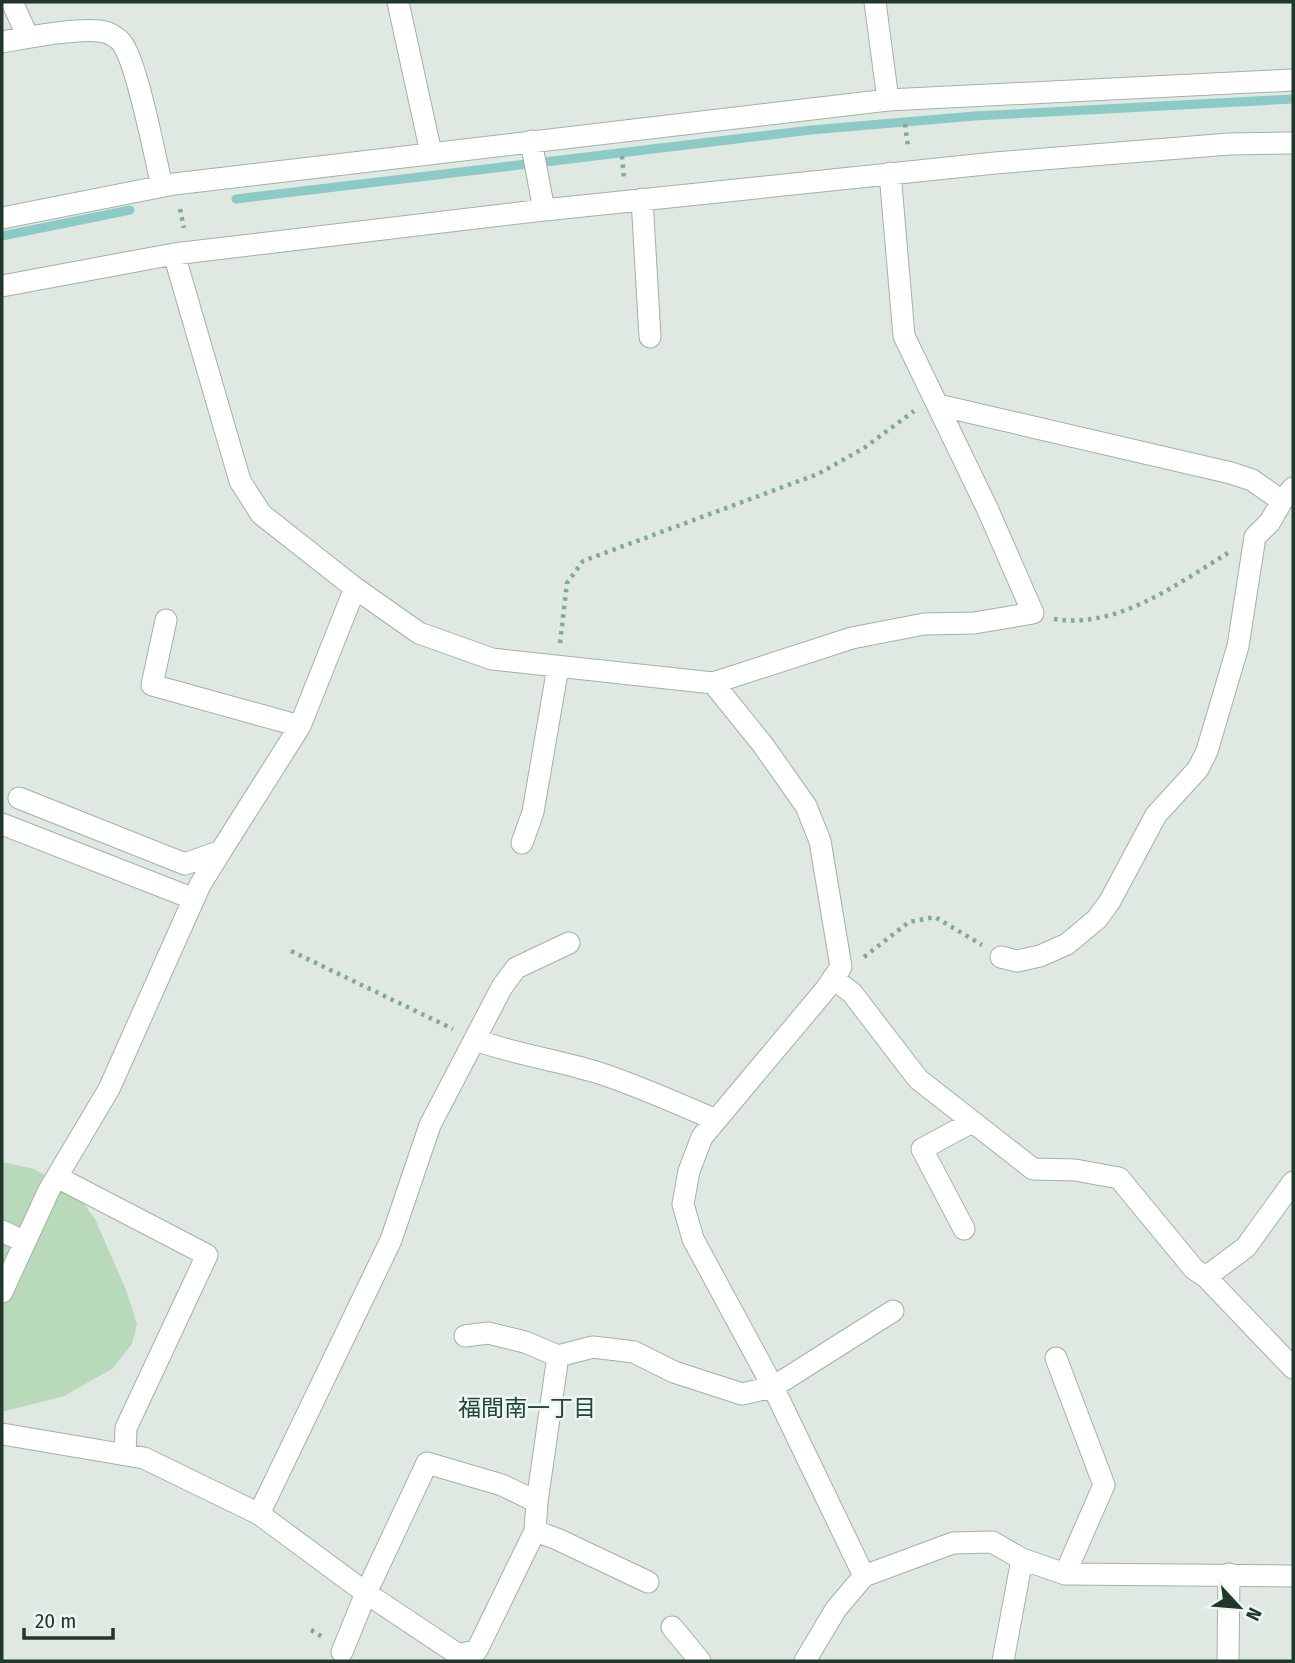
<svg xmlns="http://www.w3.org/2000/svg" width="1295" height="1663" font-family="'Fira Sans Condensed','Noto Sans JP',sans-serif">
<rect width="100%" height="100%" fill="#dfe9e2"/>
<path fill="#b9d9bb" d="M2,1162L34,1169L76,1193L95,1219L126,1290L137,1324L132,1344L112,1369L64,1396L2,1412Z"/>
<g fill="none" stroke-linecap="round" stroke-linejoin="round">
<path stroke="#8bcac5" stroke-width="9" d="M236,199L811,130L975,116L1293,99
M2,236L130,210"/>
<g stroke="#a3b0a8" stroke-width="23">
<path id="minor" d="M12,2L28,37
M398,2L431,153
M875,2L888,100
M2,42C24,38 88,25 108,33C111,34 119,39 121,42C137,60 155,158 162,186
M531,141L544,210
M642,199L650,337
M2,218L174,184L888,100L1293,80
M174,254L240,481L261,514L355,588L419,633L492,659L713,683L763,745L806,806L820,841L841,967L826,989L702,1137L689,1171L683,1204L693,1239L773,1387L864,1576
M2,286L174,254L544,210L995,163L1229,144L1293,143
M938,405L1231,473L1252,480L1282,501L1293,488
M166,620L152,685L300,726
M713,683L852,638L924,624L974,623L1033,613L987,508L904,336L890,173
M19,798L185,864L221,851L300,726L355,588
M2,824L194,899
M522,843L533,812L558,667
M1001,957L1017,961L1040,956L1067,944L1097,919L1110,901L1156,815L1198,769L1207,751L1238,646L1255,537L1270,522L1282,501
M833,978L852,993L918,1079L1033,1169L1075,1170L1119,1178L1194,1269L1206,1277L1293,1368
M475,1040C515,1054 556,1060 596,1072C637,1085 676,1103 716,1120
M57,1177L207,1255L126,1428L125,1454
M964,1229L922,1149L972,1122
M2,1231L25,1242
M1206,1277L1246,1247L1293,1182
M2,1292L49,1190L109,1089L200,885L221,851
M465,1336L488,1333L525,1342L558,1356
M1056,1358L1104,1485L1065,1574
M2,1434L144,1458L259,1514L366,1593L459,1655L477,1650L535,1531L537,1502L502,1485L427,1463L366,1593L342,1652
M537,1502L558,1356L593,1347L634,1352L674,1372L742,1394L773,1387L893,1311
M259,1514L391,1240L430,1125L502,987L516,968L569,943
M535,1531L557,1539L648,1582
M672,1627L700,1661
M805,1661L836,1609L864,1576L953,1543L992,1542L1022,1559L1065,1574L1293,1576
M1003,1661L1022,1559
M1228,1661L1229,1574"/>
</g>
<path stroke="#82aa94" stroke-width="4.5" stroke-dasharray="3.5 5" stroke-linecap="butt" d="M905,124L908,147
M622,156L624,179
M180,209L184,228
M1054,619C1118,629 1175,585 1228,553
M560,643L567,583L583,561L818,474L864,448L914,411
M291,951L453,1029
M864,957L909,922L935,917L982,945
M311,1630L324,1638"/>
<use href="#minor" stroke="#fff" stroke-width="21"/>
</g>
<g text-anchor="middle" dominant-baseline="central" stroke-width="5" stroke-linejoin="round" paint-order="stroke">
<g font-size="23" fill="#204734" stroke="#eff6f1">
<text x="527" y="1408">福間南一丁目</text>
</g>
</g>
<rect width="1295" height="1663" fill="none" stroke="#22372c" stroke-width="7"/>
<g transform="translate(1239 1607) rotate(116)" stroke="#eff6f1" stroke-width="5" paint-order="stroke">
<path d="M0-5L12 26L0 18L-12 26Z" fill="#22372c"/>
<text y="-10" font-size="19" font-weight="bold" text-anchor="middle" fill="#22372c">N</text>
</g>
<path d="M24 1628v10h89v-10" fill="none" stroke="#22372c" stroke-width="3.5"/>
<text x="35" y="1628" font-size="21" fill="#22372c" stroke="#eff6f1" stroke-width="5" paint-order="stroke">20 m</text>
</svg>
